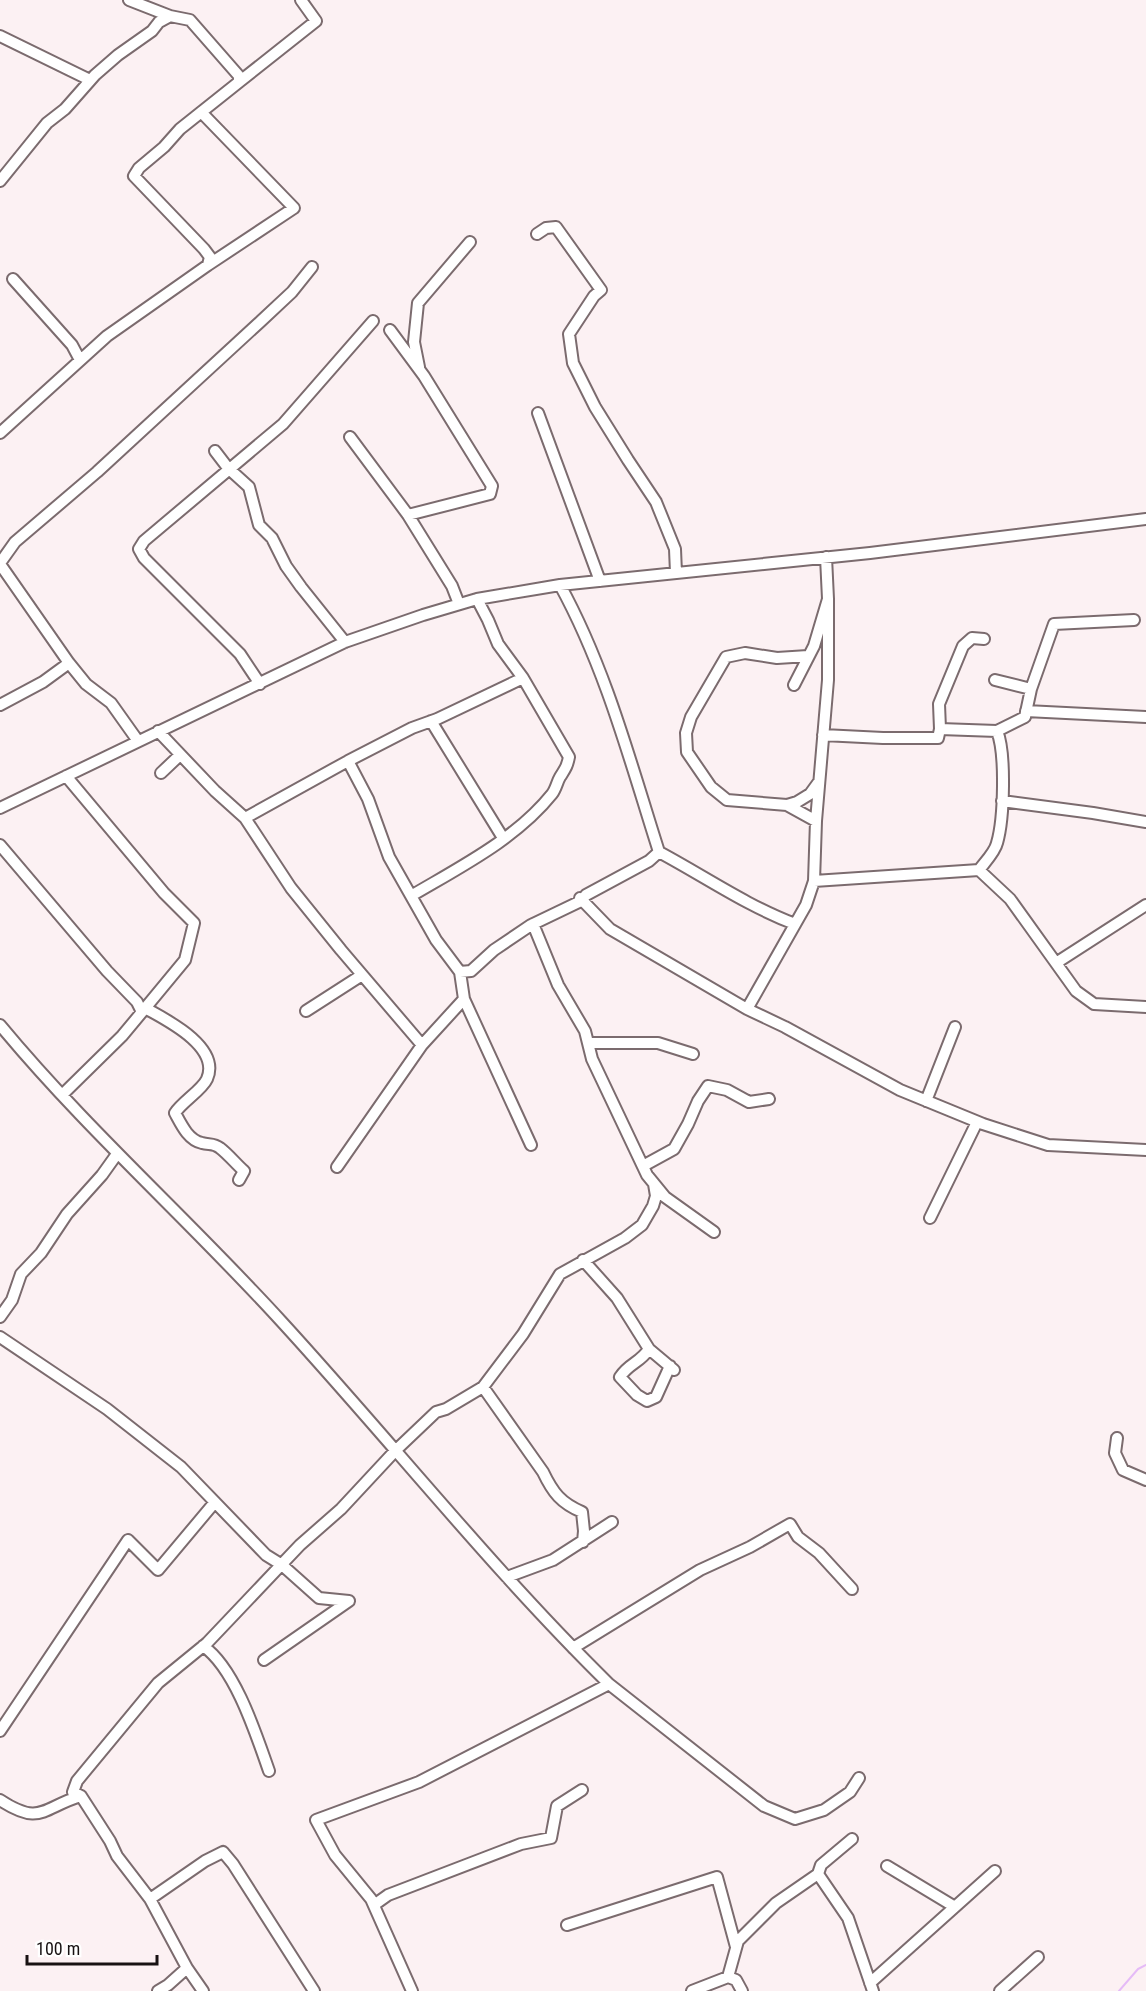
<svg xmlns="http://www.w3.org/2000/svg" width="1146" height="1991" font-family="'Roboto Condensed',sans-serif">
<rect width="100%" height="100%" fill="#fcf1f3"/>
<g fill="none" stroke-linecap="round" stroke-linejoin="round">
<path stroke="#e5bbf7" stroke-width="2" d="M1119,1991L1138,1969L1146,1965"/>
<g stroke="#7b6b6e" stroke-width="14">
<path id="minor" d="M0,36L90,80
M239,82L316,21L301,0
M201,112L294,208L208,265
M0,181L47,123L65,109L95,75L118,55L152,31L159,22L170,16
M537,234L546,228L556,227L601,290L594,296L569,334L573,363L595,407L628,460L656,502L675,549L676,573
M13,279L72,345L80,360
M390,330L424,376L492,486L490,494L408,515L452,586L459,604
M419,367L414,342L418,303L470,242
M538,413L600,581
M0,433L107,336L208,265L210,257L204,249L134,176L139,168L164,147L180,129L239,82V76L190,20L170,16L129,0
M350,437L408,515
M215,451L228,468L249,487L259,525L272,538L286,566L301,587L345,642
M0,563L15,542L97,472L261,321L292,292L312,267
M0,564L69,663L86,684L111,703L138,741
M560,585C606,669 630,761 659,852C704,876 747,906 795,924
M477,599L488,620L498,644L523,678L437,719L412,728L348,761L368,799L389,857L436,940L460,972L471,971L494,950L531,925L581,901L586,895L649,861L659,852
M808,656L777,658L745,653L726,657L691,717L686,733L687,752L711,787L727,800L787,805L797,802L810,794L818,783
M995,680L1031,689
M260,684L240,654L144,558L139,549L144,541L283,424L373,321
M794,685L814,646L828,599L826,557
M0,705L43,682L69,663
M1026,711L1146,717
M431,721L503,838
M940,729L939,704L963,646L972,638L984,639
M158,731L215,791L245,818
M823,735L883,738H938L940,729L997,731
M348,761L245,818L291,888L341,950L422,1045L464,999L460,972
M161,773L180,755
M66,776L164,893L194,923L185,960L142,1012
M1002,801L1093,813L1146,822
M787,805L816,821
M0,808L345,642L423,615L477,599L560,585L870,553L1146,519
M0,845L107,971L137,1002L142,1012L122,1036L62,1095
M979,870C985,862 995,852 997,843C1004,819 1006,753 997,731L1025,717L1031,689L1054,624L1134,620
M814,881L979,870L1010,899L1076,991L1094,1004L1146,1007
M411,896C460,867 516,839 552,794C556,789 557,782 560,777C565,769 567,767 569,757L523,678
M580,898L610,929L747,1009L785,1027L900,1090L983,1124L1048,1145L1146,1150
M533,924L558,985L585,1031L592,1059L647,1175L665,1197L714,1232
M1056,963L1146,905
M464,999L531,1145
M145,1008C167,1020 221,1047 207,1079C202,1090 182,1102 175,1113C181,1124 188,1140 202,1143C209,1145 214,1143 220,1148C229,1155 236,1164 244,1171L239,1180
M747,1009L806,905L814,881L816,821L828,680V599
M306,1011L362,975
M0,1025C87,1130 189,1220 281,1321C391,1441 492,1569 609,1684L419,1782L316,1820L335,1855L371,1899L412,1991
M588,1043H658L693,1054
M926,1101L955,1027
M643,1166L674,1149L688,1124L698,1101L708,1086L727,1090L749,1102L769,1099
M337,1167L422,1045
M930,1218L977,1122
M583,1260L617,1298L649,1349L674,1370
M0,1317L12,1300L21,1274L41,1253L67,1214L102,1175L117,1154
M0,1337L107,1409L181,1467L266,1555L282,1565L319,1598L349,1601L264,1660
M649,1349C640,1363 629,1363 620,1377L637,1395L647,1401L656,1397L670,1366
M483,1387L543,1472C553,1493 561,1503 582,1512L584,1531L583,1542
M1117,1438L1115,1453L1123,1470L1146,1480
M507,1577L553,1560L612,1522
M203,1646C235,1668 256,1734 269,1771
M573,1648L700,1570L750,1547L790,1524L798,1537L819,1553L852,1589
M609,1684L764,1806L795,1819L824,1810L850,1792L859,1778
M0,1731L128,1540L158,1570L215,1502
M0,1800C41,1827 43,1807 81,1796
M887,1866L955,1907
M818,1874L821,1865L852,1839
M150,1899L205,1861L223,1852L233,1864L314,1991
M374,1905L388,1895L521,1844L551,1838L557,1806L582,1790
M567,1925L717,1877L736,1947
M728,1977L738,1941L776,1903L818,1874L848,1918L873,1991
M870,1983L995,1871
M158,1991L168,1985L187,1968
M203,1991L187,1968L150,1899L117,1856L110,1841L81,1796L73,1792L77,1781L158,1683L207,1643L300,1545L341,1509L395,1451L436,1412L446,1409L483,1387L523,1334L560,1274L625,1238L642,1225L653,1206L656,1196L654,1184
M692,1991L728,1977L736,1980L742,1991
M1000,1991L1038,1957"/>
</g>
<use href="#minor" stroke="#fff" stroke-width="10"/>
</g>
<path d="M27 1955v9h130v-9" fill="none" stroke="#181213" stroke-width="3"/>
<text x="36" y="1955" font-size="18" fill="#181213" stroke="#ffffff" stroke-width="4.5" paint-order="stroke">100 m</text>
</svg>
